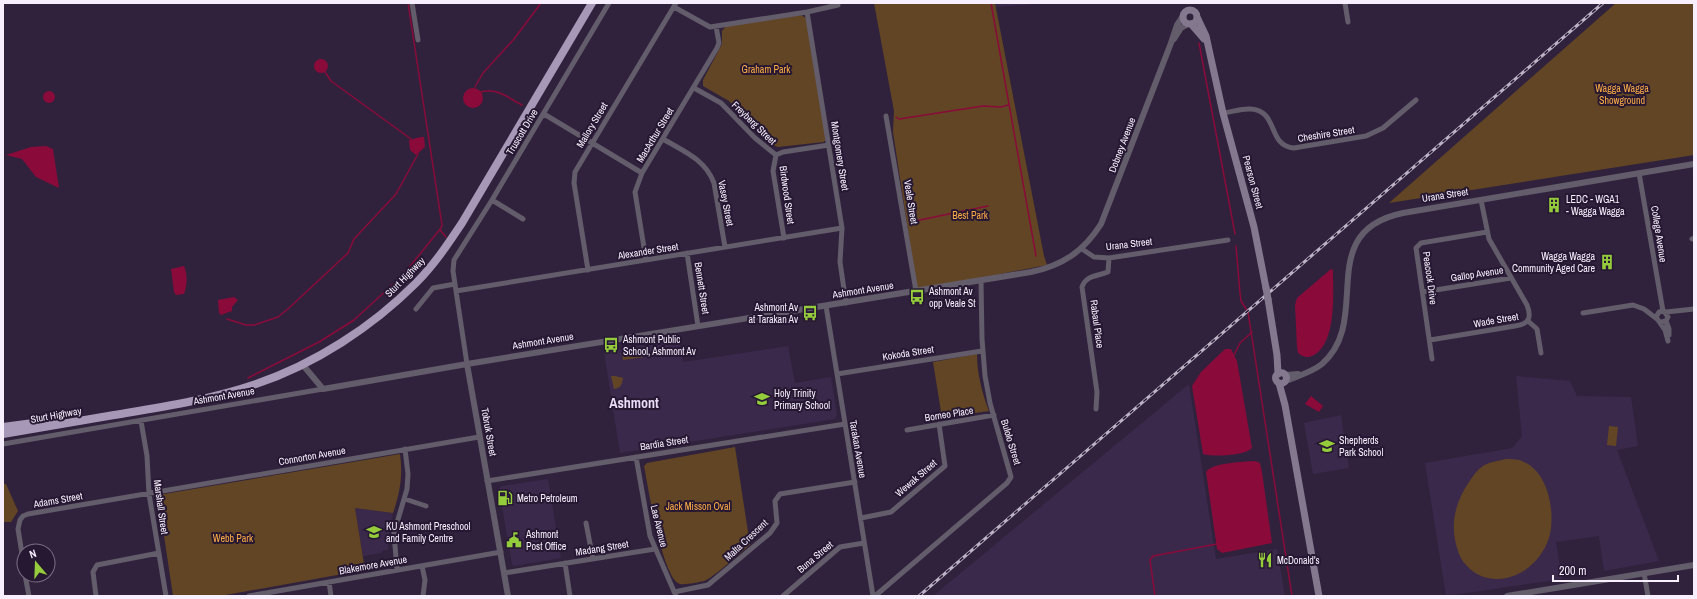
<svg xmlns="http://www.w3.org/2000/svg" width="1697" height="599" font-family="'Archivo Narrow',sans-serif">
<rect width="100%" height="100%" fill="#30223d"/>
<path fill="#3b294b" d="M995,3H1050L996,7Z
M679,339L683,362L788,346L795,383L831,377L837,415L835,419L620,453L604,352Z
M1516,376L1570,381L1577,396L1631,397L1638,446L1617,450L1659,561L1604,571L1599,536L1556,542L1562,579L1446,596L1425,463L1512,448L1522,436Z
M1189,384L1216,559L1277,549L1285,596H933Z
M1341,415L1349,468L1313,474L1304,423Z
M548,479L561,558L514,566L512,564L499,490L501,486Z
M355,508L393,513L389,529L388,550H383L381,553L363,556Z"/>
<path fill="#624524" d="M874,3H995L1044,256L1047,265L917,290L893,132L894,111Z
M1616,3H1694V155L1389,203Z
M801,15L806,18L826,139L824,142L778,147L773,145L766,140L729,101L703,86V80L722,44V31L726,26Z
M643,348L644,357L623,360L622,351Z
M977,354C977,373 982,393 989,411L942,418L933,362Z
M611,376H615L623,378C622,384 621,388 614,389Z
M1609,426L1618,427L1616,446L1607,445Z
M735,447L750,545C741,552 713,578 704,581C699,582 686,585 680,584C662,579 648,485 644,466L647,463Z
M400,454C403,475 400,493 393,513L355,508L365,570L220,596H173L158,495Z
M1506,459C1512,459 1519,459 1524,462C1549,473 1556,514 1549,538C1541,563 1515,584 1488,578C1476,576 1464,566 1459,554C1449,528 1454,504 1469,482C1473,476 1477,470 1483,466C1489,462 1498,461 1506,459Z
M3,484H6L18,511L11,522H3Z"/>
<path fill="#8a0b3a" d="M314 66a7 7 0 1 1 14 0a7 7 0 1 1-14 0Z
M463 98a10 10 0 1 1 20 0a10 10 0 1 1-20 0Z
M43 97a6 6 0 1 1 12 0a6 6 0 1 1-12 0Z
M421,137H424L425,147L416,155L410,150L409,140Z
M46,146L53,149L59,188L36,177L22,159L6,155L31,147Z
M184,266C188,276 187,285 184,294L176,295L174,292L171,269Z
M1331,269L1333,270C1333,292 1337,342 1314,355C1308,358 1304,358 1298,353L1297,347L1295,305L1297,298Z
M234,297L238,300L232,307V311L221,315L219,313L218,300Z
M1225,349H1231L1237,361L1252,448C1245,456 1213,457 1203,454L1192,386L1201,372Z
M1311,396L1323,406L1319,412L1305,404Z
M1255,461L1260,463L1262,472L1272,543L1222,553L1217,549L1206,472C1213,462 1244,462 1255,461Z"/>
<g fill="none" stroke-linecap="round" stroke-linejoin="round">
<path stroke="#8a0b3a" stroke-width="1.5" d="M991,3L1036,256
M1199,43L1235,234
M325,72L331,81L411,139
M475,87L483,73L514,39L541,3
M480,92C499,88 506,97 522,105
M896,117L899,119L983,106L1001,107L1008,105
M915,221L988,206
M440,230L446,237
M1236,246L1240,293L1241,301L1248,312L1292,596
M227,319L246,325H254L278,317L289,308L348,253L354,239L396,194L418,154
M1234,355L1240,343L1252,332
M248,378L319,342L354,320L403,275L441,228L442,225L408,3
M1155,596L1150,560L1153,556L1217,544"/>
<path stroke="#635c6a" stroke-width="5" d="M412,3L418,40
M1345,3L1348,22
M674,7L710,27L807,12L838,5
M807,12L842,228L840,262L846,303
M694,88L721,103L755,138L776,155
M1223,113C1232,112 1242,108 1251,109C1279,111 1267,146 1294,148L1366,136L1383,128L1416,100
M544,114L642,173
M886,116L916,291
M663,139C683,151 705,159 714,183L725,247
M776,155L773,171L784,238
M776,155L783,152L829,145
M1639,173L1663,311
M492,200L523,219
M1692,239L1694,238
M1082,249L1094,257L1109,258L1228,240
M687,253L698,326
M646,260L635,192L642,173L717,48L719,43L716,26
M588,270L574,183L575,172L676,3
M456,291L842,228
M1423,292L1511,278
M826,306L873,596
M416,309L433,288L455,284
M1666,312L1694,309
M1583,313L1633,305L1644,309L1657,319
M1528,321L1537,329L1541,353
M1666,321L1669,329V335
M1661,322L1666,321L1668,317L1664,311L1659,312L1656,317L1665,330L1668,341
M1430,340L1515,326C1529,324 1532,318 1527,305L1489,239L1481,200
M1432,359L1416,248L1421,243L1487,232
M467,364L453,271L454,260L492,200L609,3
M837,374L982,351
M1096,409L1097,392L1082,287C1086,275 1098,276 1108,272L1109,258
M141,421L147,456L149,494L166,596
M907,430L994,415
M3,444L323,389
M636,457L650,536L676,596
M487,481L845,424
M405,499L426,506
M861,518L891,512L945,466L939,424
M586,523L593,559
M565,563L570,596
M24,566L18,529L20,520L23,516L28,514L479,437
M422,566L425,580L423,596
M397,570L394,533L407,489L408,474L405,449
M504,573L655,549
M1644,573L1648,596
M25,575L29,596
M329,582L331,596
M674,592L708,585L770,533L777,523L775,501L780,494L855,482
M96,596L93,572L97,565L159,553
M249,596L501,552
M783,596L840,547L864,543
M875,596L1007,483L1011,477L990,403L985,376L982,339L981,280"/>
<path stroke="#635c6a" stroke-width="6" d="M1174,39L1181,28L1188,24
M302,364L323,389L467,364L1031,272C1062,266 1084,251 1101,224L1171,43L1177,25L1183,16
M467,364L508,596
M1285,375L1298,374
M1286,381C1298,376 1312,372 1322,364C1374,319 1312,232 1403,213L1694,164
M1507,596L1694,565"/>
<path stroke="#83788e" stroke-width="7" d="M1183 17a7 7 0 1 1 14 0a7 7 0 1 1-14 0Z
M1197,17L1206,36L1223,113L1254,227L1266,288
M1191,24L1204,39
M1268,299L1277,355L1278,374
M1275.5 378a5.5 5.5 0 1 1 11 0a5.5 5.5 0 1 1-11 0Z
M1279,383L1285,405L1319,596"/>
<path stroke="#a898b7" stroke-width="8" d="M3,427L56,420
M3,434C40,428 77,421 114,415C162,407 209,400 256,384C315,364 372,327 416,283C434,265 448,244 462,223L592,3"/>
<g stroke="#bdb3c6" stroke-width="3">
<path id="rail" d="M919,596L1603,3"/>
</g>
<use href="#rail" stroke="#261832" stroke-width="1.5" stroke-dasharray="4.5" stroke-linecap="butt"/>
<path stroke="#83788e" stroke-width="7" d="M1266,288L1268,299"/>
</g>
<defs>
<g id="building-bare" transform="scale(1.2)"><path d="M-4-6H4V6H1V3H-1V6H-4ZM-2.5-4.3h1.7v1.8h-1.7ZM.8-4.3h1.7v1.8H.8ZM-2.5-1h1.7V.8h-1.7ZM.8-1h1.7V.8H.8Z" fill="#95cc3b" stroke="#261832" stroke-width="2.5" paint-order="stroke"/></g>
<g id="bus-bare" transform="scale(1.2)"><path d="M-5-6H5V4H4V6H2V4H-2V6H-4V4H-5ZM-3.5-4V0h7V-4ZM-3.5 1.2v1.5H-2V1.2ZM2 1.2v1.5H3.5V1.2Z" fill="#95cc3b" stroke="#261832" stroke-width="2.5" paint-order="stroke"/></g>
<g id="school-bare" transform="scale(1.2)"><path d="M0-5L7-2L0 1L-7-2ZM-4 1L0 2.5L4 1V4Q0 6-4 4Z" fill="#95cc3b" stroke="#261832" stroke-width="2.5" paint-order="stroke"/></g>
<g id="fuel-bare" transform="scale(1.2)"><path d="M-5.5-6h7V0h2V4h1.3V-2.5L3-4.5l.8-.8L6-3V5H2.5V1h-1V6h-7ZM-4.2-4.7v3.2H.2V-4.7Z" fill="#95cc3b" stroke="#261832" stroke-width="2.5" paint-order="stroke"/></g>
<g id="civic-bare" transform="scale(1.2)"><path d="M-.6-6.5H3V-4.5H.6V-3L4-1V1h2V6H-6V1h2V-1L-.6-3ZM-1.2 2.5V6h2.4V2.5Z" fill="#95cc3b" stroke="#261832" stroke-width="2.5" paint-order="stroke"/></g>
<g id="restaurant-bare" transform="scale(1.2)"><path d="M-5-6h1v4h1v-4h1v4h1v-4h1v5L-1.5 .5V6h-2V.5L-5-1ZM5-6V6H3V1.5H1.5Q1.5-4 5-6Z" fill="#95cc3b" stroke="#261832" stroke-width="2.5" paint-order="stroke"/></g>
</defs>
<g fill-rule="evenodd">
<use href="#building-bare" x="1554" y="205"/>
<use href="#building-bare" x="1607" y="262"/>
<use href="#bus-bare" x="917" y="297"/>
<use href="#bus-bare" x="810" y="313"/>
<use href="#bus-bare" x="611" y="345"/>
<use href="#school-bare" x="762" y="399"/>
<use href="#school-bare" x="1327" y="446"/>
<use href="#fuel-bare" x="505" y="498"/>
<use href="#school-bare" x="374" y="532"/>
<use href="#civic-bare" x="514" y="540"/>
<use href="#restaurant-bare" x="1265" y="560"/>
</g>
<g text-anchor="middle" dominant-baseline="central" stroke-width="4" stroke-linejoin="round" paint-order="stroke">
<g font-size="10" fill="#feac44" stroke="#261832">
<text x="766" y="69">Graham Park</text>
<text x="1622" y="88">Wagga Wagga<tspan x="1622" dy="12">Showground</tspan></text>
<text x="970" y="215">Best Park</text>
<text x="698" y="506">Jack Misson Oval</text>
<text x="233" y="538">Webb Park</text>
</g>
<g font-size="10" fill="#f7effe" stroke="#261832">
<text transform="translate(754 123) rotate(44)">Freyberg Street</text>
<text transform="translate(592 125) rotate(-59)">Mallory Street</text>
<text transform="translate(522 132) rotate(-59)">Truscott Drive</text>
<text transform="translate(1326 134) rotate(-9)">Cheshire Street</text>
<text transform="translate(655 135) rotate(-59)">MacArthur Street</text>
<text transform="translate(1122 145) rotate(-69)">Dobney Avenue</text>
<text transform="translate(840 156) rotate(81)">Montgomery Street</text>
<text transform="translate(1253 182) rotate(75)">Pearson Street</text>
<text transform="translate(787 195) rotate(82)">Birdwood Street</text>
<text transform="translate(1445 195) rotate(-9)">Urana Street</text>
<text transform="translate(911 202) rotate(81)">Veale Street</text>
<text transform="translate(726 203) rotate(79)">Vasey Street</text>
<text transform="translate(1659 234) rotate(81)">College Avenue</text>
<text transform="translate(1129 244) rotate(-7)">Urana Street</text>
<text transform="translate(648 251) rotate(-9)">Alexander Street</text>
<text transform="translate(1477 274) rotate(-9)">Gallop Avenue</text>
<text transform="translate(405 277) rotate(-45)">Sturt Highway</text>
<text transform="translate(1430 278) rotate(82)">Peacock Drive</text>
<text transform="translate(702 288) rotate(81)">Bennett Street</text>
<text transform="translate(863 290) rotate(-9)">Ashmont Avenue</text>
<text transform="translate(1496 320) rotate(-10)">Wade Street</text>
<text transform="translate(1097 324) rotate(82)">Rabaul Place</text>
<text transform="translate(543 341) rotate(-9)">Ashmont Avenue</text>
<text transform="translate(908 353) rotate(-9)">Kokoda Street</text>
<text transform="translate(224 396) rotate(-10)">Ashmont Avenue</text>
<text transform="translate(949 414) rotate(-9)">Borneo Place</text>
<text transform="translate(56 415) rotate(-10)">Sturt Highway</text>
<text transform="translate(489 432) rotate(80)">Tobruk Street</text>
<text transform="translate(1011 442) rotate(73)">Bulolo Street</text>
<text transform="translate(664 443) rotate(-9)">Bardia Street</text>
<text transform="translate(858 449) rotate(80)">Tarakan Avenue</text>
<text transform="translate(312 456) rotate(-10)">Connorton Avenue</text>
<text transform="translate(916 478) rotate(-41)">Wewak Street</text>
<text transform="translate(58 500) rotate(-10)">Adams Street</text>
<text transform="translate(161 507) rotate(82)">Marshall Street</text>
<text transform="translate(659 526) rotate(76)">Lae Avenue</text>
<text transform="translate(746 540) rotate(-43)">Malta Crescent</text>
<text transform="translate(602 548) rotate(-9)">Madang Street</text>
<text transform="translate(815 557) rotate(-40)">Buna Street</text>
<text transform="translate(373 565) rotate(-10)">Blakemore Avenue</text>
</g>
<g font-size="10" fill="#f7effe" stroke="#261832" text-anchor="start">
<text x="1566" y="199">LEDC - WGA1<tspan x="1566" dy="12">- Wagga Wagga</tspan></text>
<text x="1595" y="256" text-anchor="end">Wagga Wagga<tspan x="1595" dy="12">Community Aged Care</tspan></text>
<text x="929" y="291">Ashmont Av<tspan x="929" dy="12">opp Veale St</tspan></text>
<text x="798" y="307" text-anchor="end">Ashmont Av<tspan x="798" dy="12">at Tarakan Av</tspan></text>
<text x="623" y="339">Ashmont Public<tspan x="623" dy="12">School, Ashmont Av</tspan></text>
<text x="774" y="393">Holy Trinity<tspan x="774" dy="12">Primary School</tspan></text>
<text x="1339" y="440">Shepherds<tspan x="1339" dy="12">Park School</tspan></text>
<text x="517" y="498">Metro Petroleum</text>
<text x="386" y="526">KU Ashmont Preschool<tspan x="386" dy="12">and Family Centre</tspan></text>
<text x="526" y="534">Ashmont<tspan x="526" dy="12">Post Office</tspan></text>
<text x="1277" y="560">McDonald's</text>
</g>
<g font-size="14" font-weight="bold" fill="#ebddfa" stroke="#261832">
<text x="634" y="403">Ashmont</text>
</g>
</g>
<rect width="1697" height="599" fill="none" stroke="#f7effe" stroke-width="8"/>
<g transform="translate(36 563) rotate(341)"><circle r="19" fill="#261832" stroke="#7a6e84"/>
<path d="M0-3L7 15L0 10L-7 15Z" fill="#95cc3b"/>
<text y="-6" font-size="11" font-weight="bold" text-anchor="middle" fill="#f7effe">N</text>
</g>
<path d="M1553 575v6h125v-6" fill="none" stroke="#f7effe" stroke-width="2"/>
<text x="1559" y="575" font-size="12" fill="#f7effe" stroke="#261832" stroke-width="3" paint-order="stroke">200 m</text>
</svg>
